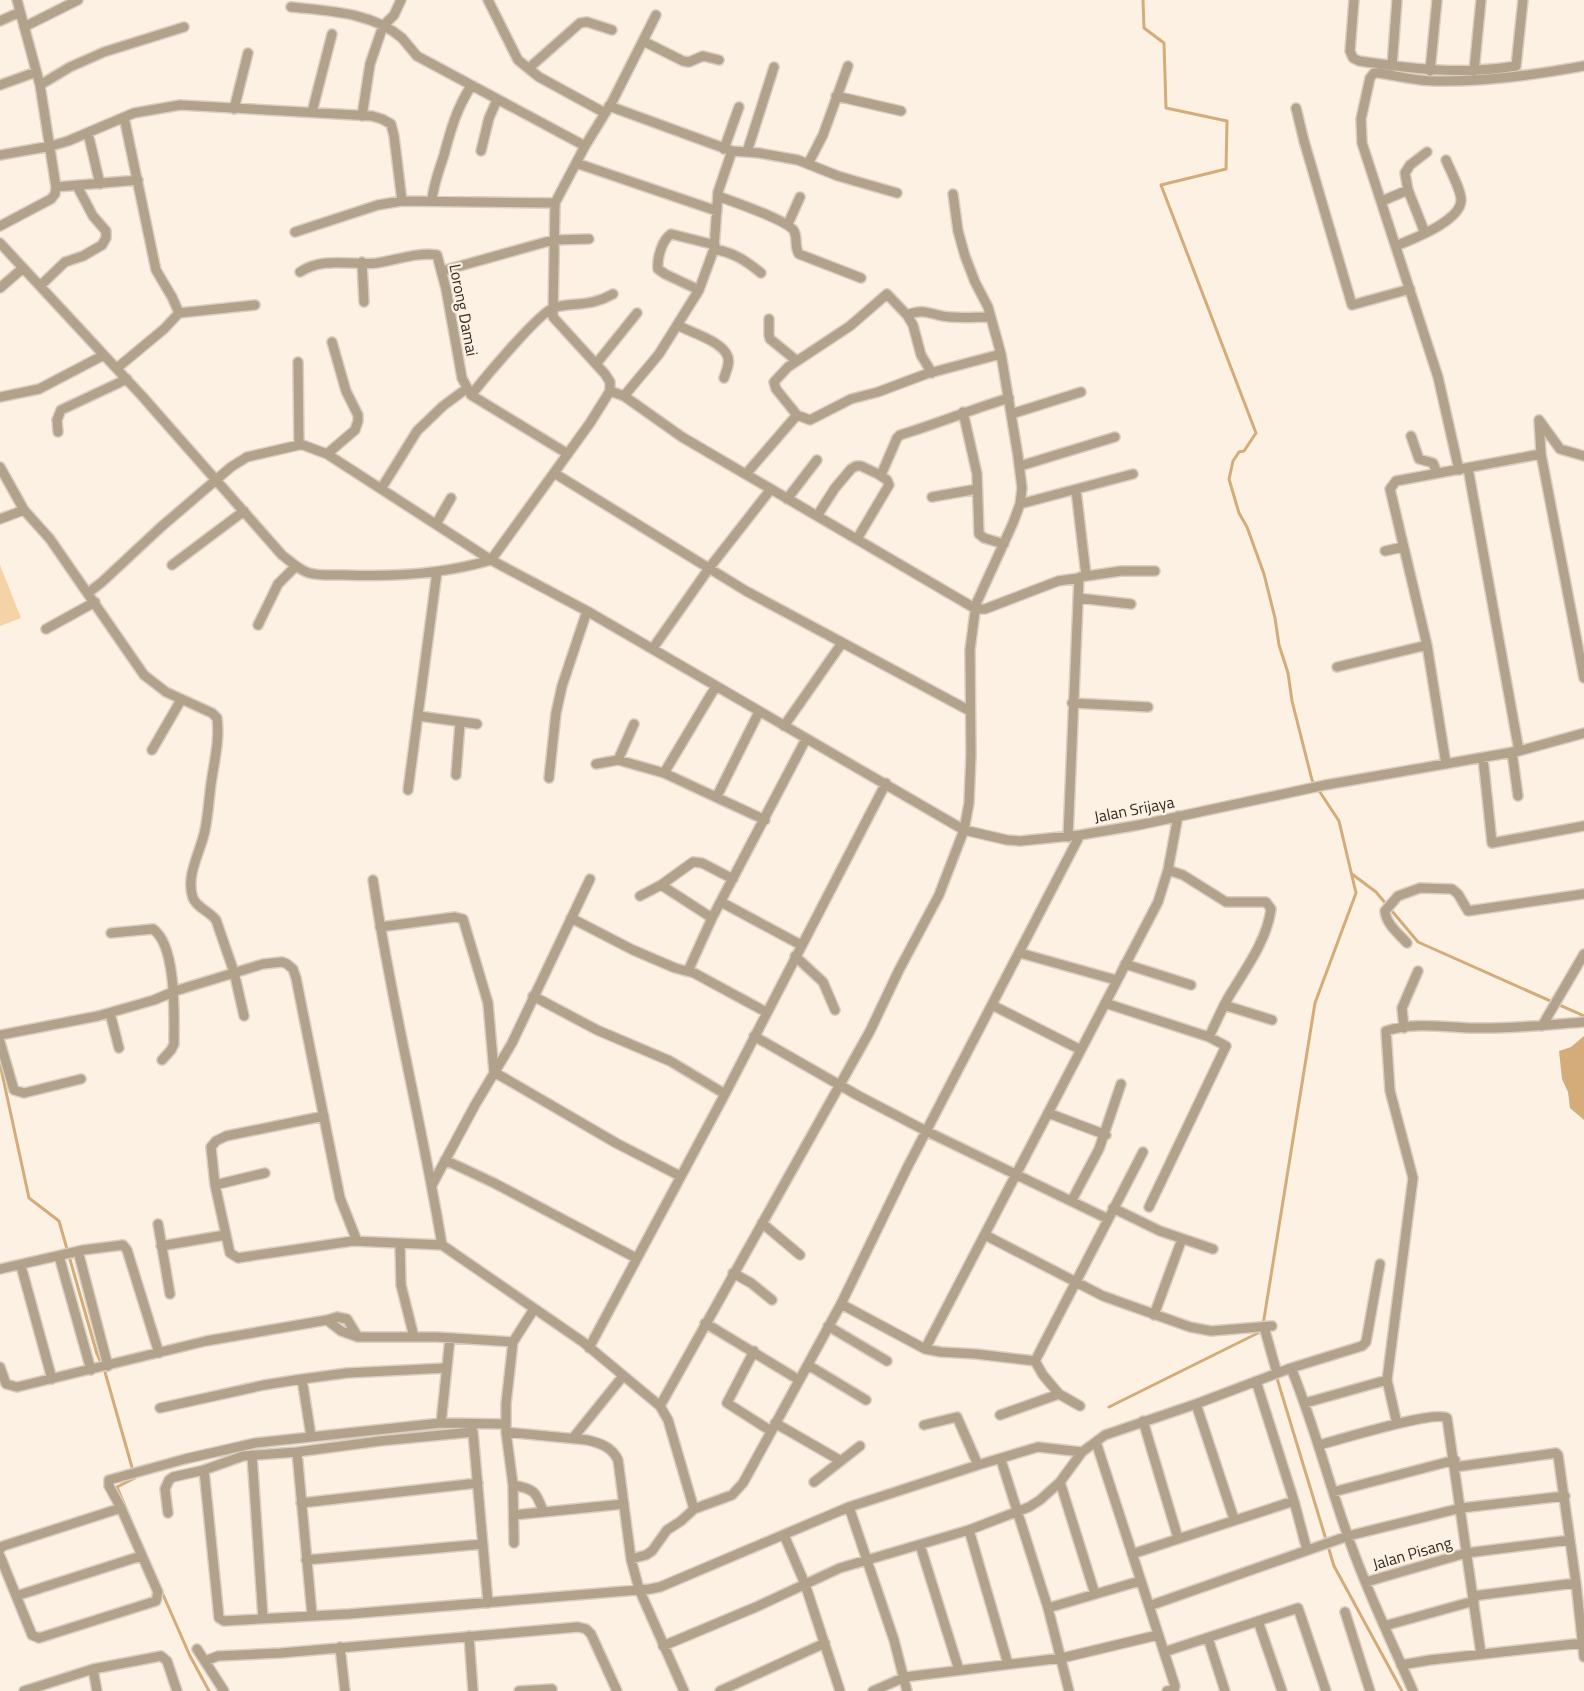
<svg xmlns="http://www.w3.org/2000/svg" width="1584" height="1691" font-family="'Titillium Web',sans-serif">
<rect width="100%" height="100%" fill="#fdf1e3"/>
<path fill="#f5d3a6" d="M0,565L21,618L0,626Z"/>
<path fill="#d3ac79" d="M1584,1036V1120L1570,1108L1568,1092L1562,1079L1559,1051L1571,1047Z"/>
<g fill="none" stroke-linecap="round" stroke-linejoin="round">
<path stroke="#d3ac79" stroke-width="3" d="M1143,0L1144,28L1164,43L1166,108L1227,121L1226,169L1161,185L1256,433L1244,451L1239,452L1233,461L1229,479L1239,513L1247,527L1264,574L1275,618L1279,645L1288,673L1292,701L1312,780L1339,821L1356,893L1315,1003L1263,1325
M1352,874L1376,892L1418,942L1584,1016
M0,1064L29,1198L59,1221L97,1354L105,1372L135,1478L117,1487L131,1520
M1276,1375L1334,1566L1402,1691
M1109,1407L1262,1331
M161,1590L190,1656L209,1691"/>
<g stroke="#d9cec0" stroke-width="12">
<path id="minor" d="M488,0L518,60L539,77L605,113
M1354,0L1350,51L1353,58L1359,61C1414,69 1461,75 1516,66L1523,0
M291,7C328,11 372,12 402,38C407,44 412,50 417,56L585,146
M0,21L20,12
M24,27L78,0
M643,41L683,61L689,62L703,56L719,60
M1392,66L1397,0
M529,68L580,23L587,22L612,30
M1430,71L1437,0
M1474,71L1481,0
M0,85L36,72
M40,85L70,67L104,52L184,27
M836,96L901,111
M609,106L732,151
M1296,108L1304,141L1352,305L1410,289
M234,109L248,53
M312,112L332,34
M362,116L370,64L383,26L394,15L401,0
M88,133L100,184
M724,149L739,107
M481,151L489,118L497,100
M747,152L774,67
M0,155L51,146L68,141L134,113L180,105L372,116L382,119L391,124L394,136L402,201
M576,163L717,211
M808,164L823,135L848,66
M56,187L138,180
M1408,190L1425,233
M718,196C733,202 788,220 794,231C798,239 794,247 799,254L861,278
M432,201C433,185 439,171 444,155C451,129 456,110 471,86
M1382,201L1408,190L1405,173L1410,165L1427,152
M788,224L800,197
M0,226L51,199L55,194L56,187L40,85L17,0
M295,232L378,205L402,201L555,203
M0,243L142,396L282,555C290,561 299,570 309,573C320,576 333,575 345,575C395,577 444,574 491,560L587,611L964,830L1007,840L1020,841L1080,835L1139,825L1325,785L1519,751L1584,733
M1396,246C1412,239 1459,222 1461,201C1462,192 1450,170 1446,160
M714,249C734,253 745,260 761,273
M362,262L364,302
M442,271L553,240L589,239
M300,272C324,256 351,266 377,263C397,260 417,252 437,255L446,289L462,378L471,395L568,454
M40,286L65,262L83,256L102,245L106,238V231L93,216L77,186
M0,288L23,268
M699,290L665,274L658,269C657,258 662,240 671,234L715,245
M179,313L255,305
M907,315C925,307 932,316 950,317C964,318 977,317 991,317
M769,319V335L770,339L797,361
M677,325C690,332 721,341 727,355C731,362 726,371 724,378
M298,362L299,445
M596,364L637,313
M117,368L164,329L179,313L172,297L156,270L124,117
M610,391L624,396L682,437L976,609H985L1058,581L1079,578L1068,837
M471,395C483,380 540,311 555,307C578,302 590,307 613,294
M624,396L659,354L699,290L714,249L718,192L732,151L759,153L798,160L838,176L897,193
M0,397L39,389L104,355
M963,412L977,474L979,534L984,538L1004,544
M1011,414L1081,392
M797,415L810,420L851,399L878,392L926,374L1001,354
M1539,420L1541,454L1584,678
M1539,420L1560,449L1584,456
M58,432L57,420L61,410L127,379
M1411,436L1419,459L1433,463L1437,473
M327,454L355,430L358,421V415L346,391L332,342
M1020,466L1115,437
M0,467L24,510L50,539L144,675L166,692L212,713L217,718C220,740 214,762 211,784C209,799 208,815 205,830C201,851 185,876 193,898C197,908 209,911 216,920L234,972L244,1016
M1468,468L1519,751
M1459,470L1438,377L1362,143L1361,119L1370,78L1374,73H1379C1397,76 1416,81 1435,81C1485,82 1535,75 1584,66
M554,473L746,591L970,711
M746,474L797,415L776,389L774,382L788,367L850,326L887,294L907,315L913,325L921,355L932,373
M881,475L897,438L900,435C937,424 972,409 1009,398
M381,489L417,431L443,406L466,389
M1076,490L1086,575
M932,497L977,489
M787,499L817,460
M1020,504L1133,474
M817,516L835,488L851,469L856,466H861L878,474L887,480L889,485L857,539
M0,519L24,510
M436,524L451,498
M1385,551L1403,547
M172,565L244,511
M1080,577L1121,571H1155
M88,593L102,582L161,527L231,467L247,457L299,445H303L327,454L491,560L590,423L610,391V382L605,374L553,317L555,203L585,146L612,102L656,15
M1078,598L1131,604
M258,625L278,584L296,566
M46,629L95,602
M653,648L710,567L771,489
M1337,667L1427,645
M1072,703L1148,707
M419,716L477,724
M784,726L842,643
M152,750L181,700
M1512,752L1518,796
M1483,758L1492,843L1584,826
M618,760L634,724
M596,764L618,760L664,773L765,820
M1446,764L1427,645L1390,489L1396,481L1541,454
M664,773L716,686
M456,775L460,723
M549,778L556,713L562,686L587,611
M408,790L437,572
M717,796L759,712
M1168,870L1183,875L1226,902H1266L1271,909C1267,941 1244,971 1228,998C1221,1011 1215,1024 1209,1037
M373,880C391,1003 422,1123 442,1245
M661,885L712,918
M640,896L661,885L693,862L702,863L733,879
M721,902L801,945
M571,918L633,950L675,968L694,973L766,1012
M380,927L455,917L463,919L488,1003L494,1072L616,1143L680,1176
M111,933L153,929C177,946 174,1016 174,1044L171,1050L162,1060
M1407,943C1398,933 1386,924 1385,911L1398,896L1420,888L1452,889L1458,894L1468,911L1584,894
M1020,953L1116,980
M795,956L823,982L835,1010
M1125,964L1191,985
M688,971L712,918L806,739
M533,996L597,1030L670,1061L725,1094
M1105,1003L1209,1037L1226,1046L1149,1207
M992,1005L1081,1050
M1224,1005L1272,1020
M110,1013L119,1048
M1542,1026L1584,954
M1404,1028L1402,1008L1418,971
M0,1035L98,1016L154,1000L175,991L263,964L282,962L287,964L293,969L296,978L340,1198L357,1241
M754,1036L857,1095L926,1131L1108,1219
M0,1042L14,1090L24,1093L81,1079
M1048,1113L1106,1135
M324,1116L226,1136L216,1141L211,1147L215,1185L230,1253L238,1258L244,1257L353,1241L442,1245L583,1342L660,1406L668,1420L694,1509
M445,1160L494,1183L636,1258
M215,1185L265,1173
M432,1185L475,1105L512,1043L590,879
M1072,1200L1099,1149L1121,1084
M1113,1208L1160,1231L1213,1249
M762,1223L800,1255
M158,1224L170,1294
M985,1235L1103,1296L1190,1327L1211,1331L1272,1326
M400,1244L401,1285L414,1337
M161,1246L225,1235
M78,1251L108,1366
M59,1256L91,1370
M21,1266L52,1379
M0,1269L83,1250L123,1245L127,1250L159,1353
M733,1273L751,1283L772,1300
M841,1304L925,1349L941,1352L976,1354L1035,1361L1143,1152
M534,1309L513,1342L506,1404V1432L587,1440C600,1443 612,1447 618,1460L631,1559L639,1589L684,1691
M1154,1315L1182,1239
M327,1320L337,1317L347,1319L358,1337
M705,1323L799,1380
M828,1326L887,1361
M1264,1327L1277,1373
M589,1348L725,1094L886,783
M925,1349L1158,902L1168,870L1178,816
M754,1351L727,1403L771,1431
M1035,1361L1043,1375L1059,1394L1080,1406
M808,1365L866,1400
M0,1367L6,1384L17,1387L206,1341L327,1320L341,1331L358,1337H437L513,1342
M1291,1368C1312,1419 1326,1473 1344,1525C1363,1582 1389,1636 1413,1691
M1256,1381L1294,1501L1307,1550
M1305,1403L1387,1380
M1196,1404L1234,1519
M660,1406L870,1031L899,970L939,895L964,830L969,803L971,755L970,650L976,604L1013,523L1020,504L1022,488L1018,456L1001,354L988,307L975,282L965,256L958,231L953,194
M160,1408L264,1385L302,1379
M1000,1415L1059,1394
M1143,1421L1178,1538
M441,1423L506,1424
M775,1423L841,1461
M470,1424L473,1432L488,1603
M1397,1424L1387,1380L1413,1178L1390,1091L1386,1031C1413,1022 1444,1027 1473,1028C1510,1029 1547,1025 1584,1022
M924,1425L957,1417L978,1465
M506,1432L513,1485L514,1543
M311,1436L302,1379L347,1373L446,1368
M573,1438L623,1376
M1096,1442L1175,1686L1174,1690L1167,1691
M1319,1445C1339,1440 1434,1410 1447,1418L1481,1654
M297,1452L312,1615
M252,1455L263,1618
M1001,1460L1048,1608L1069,1691
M1455,1467L1556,1453L1558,1455L1576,1583L1584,1657
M204,1470L219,1618L224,1621L349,1614L650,1589L660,1587L849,1507L978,1465L1038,1447L1082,1452
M814,1482L860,1446
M1060,1482L1095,1594
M513,1485C534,1489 536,1491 543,1511
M1333,1492L1455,1460
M301,1503L478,1483
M849,1507L894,1640L907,1691
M168,1513L165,1489L169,1480L173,1477L204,1470L243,1456L297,1452L380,1441L473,1432
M514,1515L624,1504
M969,1530L1008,1664
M784,1535L805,1584L840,1691
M920,1545L959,1670
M0,1549L3,1546L121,1508
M1132,1554L1294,1501
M0,1556L30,1630L32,1635L39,1638L156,1601L158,1592L121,1508L109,1486V1480L185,1459L255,1443L441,1423L450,1338
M631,1559L646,1555L652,1551L667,1530L681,1521L694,1509L732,1495L743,1483L841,1304L907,1168L1080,835
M306,1560L483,1544
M1366,1582L1466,1553L1570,1540
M16,1596L141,1556
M1473,1596L1576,1583
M1149,1606L1348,1536L1461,1508L1565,1496
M1048,1608L1140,1581
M1345,1612L1370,1691
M1258,1621L1282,1691
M1384,1626L1474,1601
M469,1636L473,1691
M1208,1638L1225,1691
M663,1646L756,1607L840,1568L969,1530L1029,1507L1040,1500L1060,1482L1082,1452L1105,1435L1196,1404L1291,1368L1362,1346L1366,1342L1380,1264
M340,1647L345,1691
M197,1649L224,1691
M1164,1652L1298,1608L1326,1691
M205,1661L218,1656L281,1653L578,1627L586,1629L591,1634L617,1691
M1401,1665L1430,1660L1583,1643
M93,1669L97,1691
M24,1691L93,1669L161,1656L167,1661L177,1691
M519,1691L552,1689
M720,1691L825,1643
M873,1691L905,1677L1062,1658L1158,1635"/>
</g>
<use href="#minor" stroke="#b2a18b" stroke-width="9"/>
</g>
<g text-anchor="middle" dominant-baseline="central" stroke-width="4.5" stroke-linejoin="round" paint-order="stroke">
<g font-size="16" fill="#332c23" stroke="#fdf1e3">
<text transform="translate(464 310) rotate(79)">Lorong Damai</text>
<text transform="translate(1134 809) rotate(-11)">Jalan Srijaya</text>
<text transform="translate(1412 1553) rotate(-16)">Jalan Pisang</text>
</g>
</g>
</svg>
